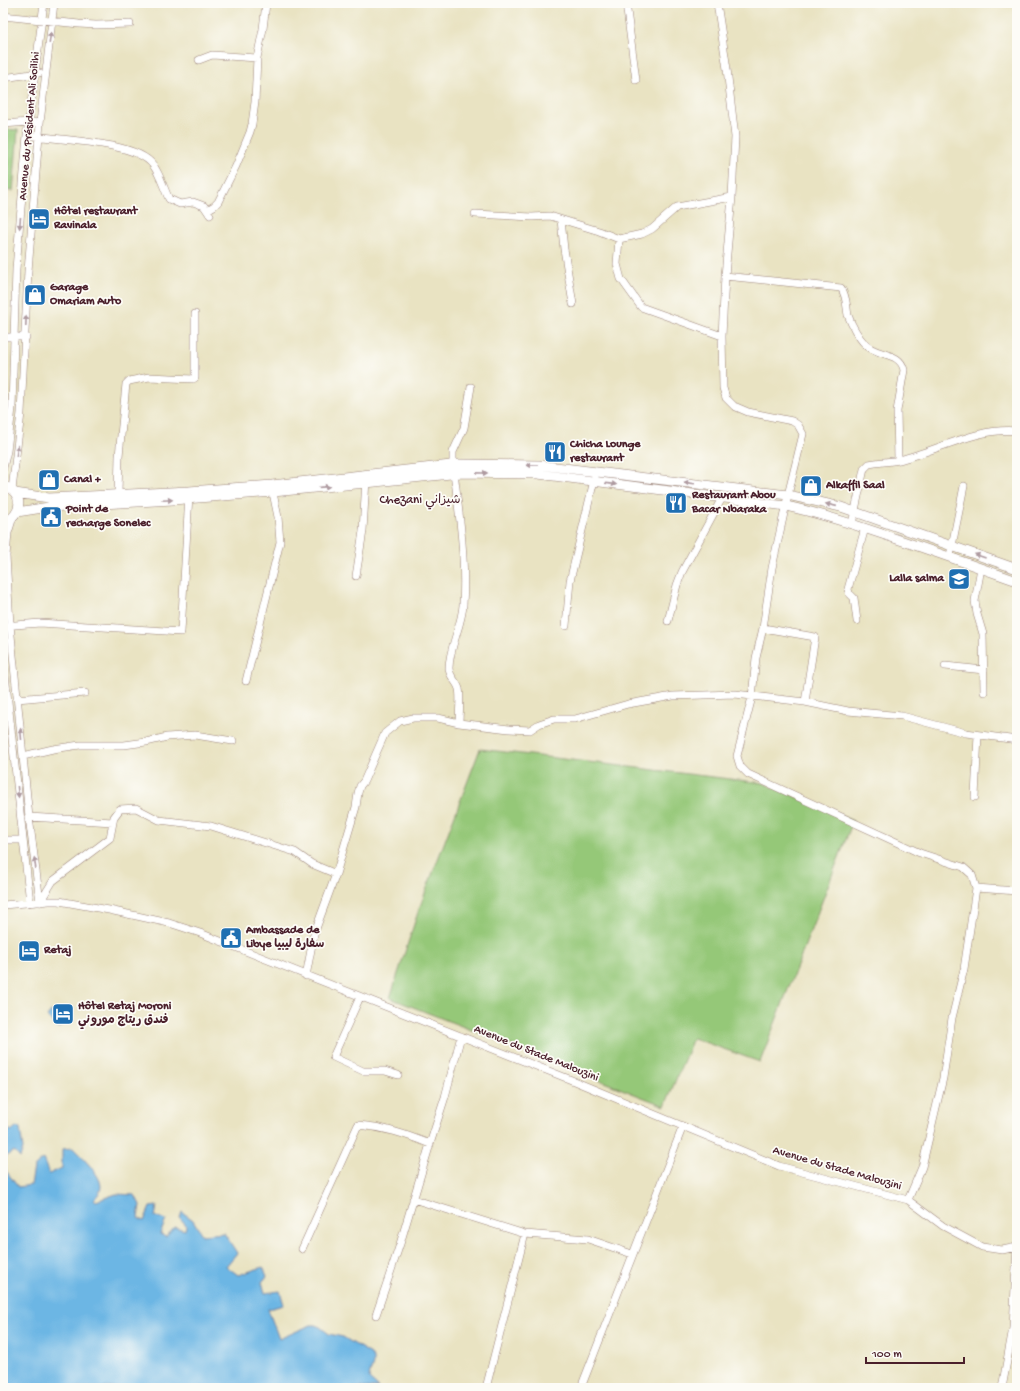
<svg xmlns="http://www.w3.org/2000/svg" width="1020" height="1391" font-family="'Gochi Hand','Playpen Sans Arabic',sans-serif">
<rect width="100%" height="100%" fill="#fdfcf7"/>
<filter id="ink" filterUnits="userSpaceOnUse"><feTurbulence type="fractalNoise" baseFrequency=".025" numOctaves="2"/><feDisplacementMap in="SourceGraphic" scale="8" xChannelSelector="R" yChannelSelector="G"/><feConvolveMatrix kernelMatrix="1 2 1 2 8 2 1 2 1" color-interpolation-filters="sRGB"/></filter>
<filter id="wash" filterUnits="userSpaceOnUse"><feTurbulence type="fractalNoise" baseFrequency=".012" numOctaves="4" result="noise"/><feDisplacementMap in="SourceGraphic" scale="16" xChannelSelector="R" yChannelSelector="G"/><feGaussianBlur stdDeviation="0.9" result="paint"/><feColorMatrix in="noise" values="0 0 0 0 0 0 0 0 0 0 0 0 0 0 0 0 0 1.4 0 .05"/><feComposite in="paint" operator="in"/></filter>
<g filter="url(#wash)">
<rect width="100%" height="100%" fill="#e9e3c2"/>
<path fill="#95c878" stroke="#707452" d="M3,129L18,130L13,191L3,190Z
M480,749L763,783L853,821L760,1062L693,1038L665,1106L390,998L419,909Z"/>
<path fill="#6cb6e4" stroke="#5b6a88" d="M52,1011L65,1021L59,1028L47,1017Z
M3,1114L5,1127L11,1131L16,1127L20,1129L23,1149L20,1158L14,1151L4,1158L6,1171L18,1187L31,1185L34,1167L43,1159L49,1174L62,1168V1149L73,1148C81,1157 106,1178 100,1191C99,1194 96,1197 94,1199L96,1201L116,1194L135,1195L140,1205L138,1218L144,1221L150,1207L157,1206L155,1217L166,1220L160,1234L166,1237L174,1227L185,1230L186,1225L180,1218L182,1212L193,1220L202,1235L224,1233L237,1253L226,1266L238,1275L263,1267L267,1276L262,1282L265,1293L280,1291L284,1305L268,1309L279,1339L304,1328L311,1325H315L320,1327L329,1334L343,1337L371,1354C377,1363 369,1370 369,1379L379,1388H3Z"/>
</g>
<g filter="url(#ink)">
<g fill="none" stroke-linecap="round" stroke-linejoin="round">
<g stroke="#9a8176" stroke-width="8">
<path id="minor" d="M626,3L636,80
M717,3L727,69L735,137L732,197L725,276L722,336L723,388L726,398L734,406L748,412L792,421L798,425L803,434L788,495L772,568L763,628L756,658L752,697L737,756L740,766L748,774L920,853L963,867L972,875L976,888L964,969L952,1018L943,1078L922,1167L908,1200
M3,16L79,24L96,25L130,24
M199,60L212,55L257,58
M3,78L39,73
M3,124L29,122L40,123
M27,135C57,140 136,141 153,165C160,174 164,189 169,199L180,204L193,202L204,206L210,215
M207,210L214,206L218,202L236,166L250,132L252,124L255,102L257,58L263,29L266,3
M475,214L532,217L550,216L599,231L619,239L642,234L652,229L677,207L732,197
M561,220L564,249L573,304
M619,239L617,264L621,279L641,307L722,336
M725,276L841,288C847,296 846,305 848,315C851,324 858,337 865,344C877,357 900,351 904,370L897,411L898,460
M3,337H26
M3,468L7,451L12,408L16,269L27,135L44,3
M12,490L21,413L28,271L40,123L54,3
M118,494L119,456L126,384L129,381L149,377L193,379L195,378V314
M13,517L8,533L6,556L10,625L29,817L40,902
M852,524L864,469L869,464C879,462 889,462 899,460C938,451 976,427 1017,431
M950,556L964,486
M981,568L975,601L977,614L983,634L984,692
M356,576L363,531L366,479
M668,621L677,585L682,572L722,498
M857,621L854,598L849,593L848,589L865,528
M3,626L40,623L181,632L189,495
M566,626L570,581L595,476
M763,628L815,637L805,702
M3,656L30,903
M945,666L984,670
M246,681L280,542L278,517L272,488
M17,699L85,693
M459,723C459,714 461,696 459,689C457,681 449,677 449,668C449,648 462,625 463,605C466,559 459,511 453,465V452L464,428L471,387
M23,756L53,749L80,745H124L146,742L167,737L195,735L233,741
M975,797L978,735
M29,817L113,822
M3,840H23
M976,888L1017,891
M40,902L53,881L110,838L114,817L120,809L136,808L159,820L211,826L295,852L312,864L336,874
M3,905L49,901H59L109,910L169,923L200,933L569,1079L779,1166L908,1200L943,1226L982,1247L1002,1250L1017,1247
M306,976L314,934L336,874L356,807L358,793L360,786L364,781L385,733L400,721L413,718H438L459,723L509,729L530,730L539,724L554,719H575L628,704L673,696L735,694L805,702L848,711L902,716L966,733L1017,740
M360,997L333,1057L363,1071H385L398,1075
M413,1199L525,1234L588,1239L632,1254
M302,1249L358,1125C384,1127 405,1134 430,1144
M376,1315L400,1244L430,1144L445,1097L461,1036
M486,1388L525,1234
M583,1388L582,1385L683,1126
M1002,1388L1013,1328L1017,1246"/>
</g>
<g stroke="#9a8176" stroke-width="10">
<path id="major" d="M3,486C24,491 24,516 3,522
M15,493L49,498L189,491L272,485L460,464L539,465L788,495L841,507L1017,569
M17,512L49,507L173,500L273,492L366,483L460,473L538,474L786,506C818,513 850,523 882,534C927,549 972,565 1017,581"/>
</g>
<use href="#minor" stroke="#fff" stroke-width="7"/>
<use href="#major" stroke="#fff" stroke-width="9"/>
</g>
<defs><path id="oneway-solid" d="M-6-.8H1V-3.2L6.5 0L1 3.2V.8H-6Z"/></defs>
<g fill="#ae9aa0">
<use href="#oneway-solid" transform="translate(50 38) rotate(-83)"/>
<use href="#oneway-solid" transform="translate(20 223) rotate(95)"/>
<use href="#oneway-solid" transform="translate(26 321) rotate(-88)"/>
<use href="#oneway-solid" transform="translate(17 451) rotate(-83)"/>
<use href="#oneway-solid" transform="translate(532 465) rotate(-179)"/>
<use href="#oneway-solid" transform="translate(482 473) rotate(1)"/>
<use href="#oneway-solid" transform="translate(689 483) rotate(-173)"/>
<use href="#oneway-solid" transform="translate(611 484) rotate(7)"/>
<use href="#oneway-solid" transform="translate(324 487) rotate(-5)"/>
<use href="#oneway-solid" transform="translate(167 500) rotate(-3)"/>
<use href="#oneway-solid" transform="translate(831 505) rotate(-167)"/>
<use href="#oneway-solid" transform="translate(980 556) rotate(-160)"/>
<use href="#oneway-solid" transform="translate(21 734) rotate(-95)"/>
<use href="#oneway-solid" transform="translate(18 792) rotate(84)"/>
<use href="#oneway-solid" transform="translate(35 863) rotate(-98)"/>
</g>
</g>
<defs>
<g id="hotel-square" transform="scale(1.15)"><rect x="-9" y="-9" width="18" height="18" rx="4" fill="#1f6fb2" stroke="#fdfcf7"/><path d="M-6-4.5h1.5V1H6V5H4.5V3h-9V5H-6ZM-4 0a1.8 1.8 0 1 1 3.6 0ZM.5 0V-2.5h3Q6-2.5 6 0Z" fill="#fff"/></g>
<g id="shop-square" transform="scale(1.15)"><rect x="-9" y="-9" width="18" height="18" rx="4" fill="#1f6fb2" stroke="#fdfcf7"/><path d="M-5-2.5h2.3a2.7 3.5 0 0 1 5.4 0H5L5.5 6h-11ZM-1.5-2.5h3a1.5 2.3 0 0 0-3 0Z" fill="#fff"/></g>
<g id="restaurant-square" transform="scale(1.15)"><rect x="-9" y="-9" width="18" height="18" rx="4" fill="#1f6fb2" stroke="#fdfcf7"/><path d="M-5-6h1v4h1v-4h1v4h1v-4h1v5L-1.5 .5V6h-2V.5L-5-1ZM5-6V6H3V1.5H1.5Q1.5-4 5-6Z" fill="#fff"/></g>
<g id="civic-square" transform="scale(1.15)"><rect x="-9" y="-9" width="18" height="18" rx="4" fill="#1f6fb2" stroke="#fdfcf7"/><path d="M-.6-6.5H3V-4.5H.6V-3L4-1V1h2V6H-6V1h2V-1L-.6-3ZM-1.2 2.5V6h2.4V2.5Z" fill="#fff"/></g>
<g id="school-square" transform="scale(1.15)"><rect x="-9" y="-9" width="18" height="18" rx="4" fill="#1f6fb2" stroke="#fdfcf7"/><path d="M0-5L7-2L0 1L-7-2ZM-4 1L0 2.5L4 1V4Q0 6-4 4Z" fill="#fff"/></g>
</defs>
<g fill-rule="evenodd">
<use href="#hotel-square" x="39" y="219"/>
<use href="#shop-square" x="35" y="295"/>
<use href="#restaurant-square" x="555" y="452"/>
<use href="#shop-square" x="49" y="480"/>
<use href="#shop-square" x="811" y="486"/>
<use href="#restaurant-square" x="676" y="503"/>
<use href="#civic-square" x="51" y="517"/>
<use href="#school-square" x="959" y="579"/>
<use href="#civic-square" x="231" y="938"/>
<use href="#hotel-square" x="29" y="951"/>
<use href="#hotel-square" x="63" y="1014"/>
</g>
<g text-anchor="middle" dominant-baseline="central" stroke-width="3.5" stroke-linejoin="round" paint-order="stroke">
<g font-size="12" fill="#4a1f2b" stroke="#fdfcf7">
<text transform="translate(30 126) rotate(-85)">Avenue du Président Ali Soilihi</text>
<text transform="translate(536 1054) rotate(22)">Avenue du Stade Malouzini</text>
<text transform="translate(837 1169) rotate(16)">Avenue du Stade Malouzini</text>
</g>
<g font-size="12" font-weight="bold" fill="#4a1f2b" stroke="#fdfcf7" text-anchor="start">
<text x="54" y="212">Hôtel restaurant<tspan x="54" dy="14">Ravinala</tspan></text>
<text x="50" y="288">Garage<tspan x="50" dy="14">Omariam Auto</tspan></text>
<text x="570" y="445">Chicha Lounge<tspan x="570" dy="14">restaurant</tspan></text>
<text x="64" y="480">Canal +</text>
<text x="826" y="486">Alkaffil Saal</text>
<text x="692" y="496">Restaurant Abou<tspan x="692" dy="14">Bacar Nbaraka</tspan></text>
<text x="66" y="510">Point de<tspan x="66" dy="14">recharge Sonelec</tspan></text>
<text x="944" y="579" text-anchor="end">Lalla salma</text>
<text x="246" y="931">Ambassade de<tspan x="246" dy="14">Libye سفارة ليبيا</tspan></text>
<text x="44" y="951">Retaj</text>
<text x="78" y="1007">Hôtel Retaj Moroni<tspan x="78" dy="14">فندق ريتاج موروني</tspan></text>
</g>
<g font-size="13" fill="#4a1f2b" stroke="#fdfcf7">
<text x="420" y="500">Chezani شيزاني</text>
</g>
</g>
<rect width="1020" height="1391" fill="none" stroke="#fdfcf7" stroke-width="16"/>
<path d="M866 1357v6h98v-6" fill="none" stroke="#4a1f2b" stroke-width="2"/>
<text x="872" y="1357" font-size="12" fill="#4a1f2b" stroke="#fdfcf7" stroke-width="3" paint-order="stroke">100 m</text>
</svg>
